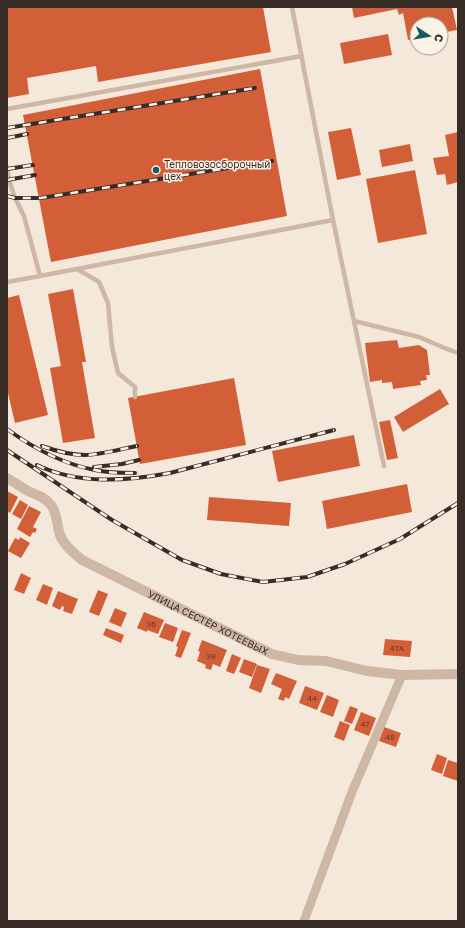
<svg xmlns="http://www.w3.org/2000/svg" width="465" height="928" font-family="'Golos Text',sans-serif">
<rect width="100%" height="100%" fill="#f4e8da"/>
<path fill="#d35f39" d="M7,7H263L271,52L98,82L96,66L27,78L29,94L7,98Z
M352,7H452L457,30L441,33V24H417V38L408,40L403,13L399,15L397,9L354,18Z
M388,34L392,55L344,64L340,43Z
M260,69L287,216L51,262L23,115Z
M351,128L361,175L337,180L328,132Z
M458,132V182L447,185L445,174L437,175L433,158L449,156L445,135Z
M410,144L413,161L382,167L379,150Z
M415,170L427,234L378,243L366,179Z
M73,289L86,362H82L95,438L63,443L50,368L61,366L48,294Z
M19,295L48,415L15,423L7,389V298Z
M397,340L399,348L419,345L427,350L430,375H426L427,380L420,381L421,385L393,389L392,382L382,383V380L370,382L365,343Z
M234,378L246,445L140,464L128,398Z
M440,389L449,404L403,432L394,417Z
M390,420L398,458L387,460L379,422Z
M354,435L360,466L278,482L272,451Z
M407,484L412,512L327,529L322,501Z
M7,491L18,497L10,513L7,511Z
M209,497L291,503L289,526L207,520Z
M20,500L28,505L21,519L12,514Z
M29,506L41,512L33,527L37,529L35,533L33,532L30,537L17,529Z
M20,537L30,543L21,558L8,551L15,538L19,540Z
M21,573L31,578L24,594L14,590Z
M43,584L53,588L47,605L36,600Z
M98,590L108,594L99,616L89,612Z
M58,591L78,599L72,614L63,611L64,607L62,606L60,610L52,606Z
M115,608L127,613L121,627L109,622Z
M144,612L164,620L158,634L147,630V632L137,628Z
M165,623L178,628L173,642L159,637Z
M106,628L124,635L121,643L103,635Z
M182,630L191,633L181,658L175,656L178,647L176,646Z
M385,639L412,641L410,657L383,655Z
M202,640L227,650L220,667L213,664L211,670L205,668L206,665L197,661L200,652L198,651Z
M232,654L241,658L234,674L226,671Z
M244,659L257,664L252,677L239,672Z
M257,665L270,669L261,693L249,688Z
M276,673L297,681L289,699L285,697L284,701L278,699L282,689L271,684Z
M305,686L324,693L317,710L299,703Z
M327,695L339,700L333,717L320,712Z
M350,706L358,709L352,724L344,721Z
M361,712L376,718L369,736L354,730Z
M340,721L350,725L344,741L334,737Z
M384,727L401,733L396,747L379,741Z
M437,754L447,758L442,774L431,770Z
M448,760L458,763V781L443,776Z"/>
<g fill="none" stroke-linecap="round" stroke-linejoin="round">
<path stroke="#ceb7a4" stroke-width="4.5" d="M292,7L333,220L384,466
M7,109L302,56
M7,167L9,180L15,198L24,216L40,276L7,282
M77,269L99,282L108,303L112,347L118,373L135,387V397
M40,276L333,220
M354,321L419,337L447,349L458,353"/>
<path stroke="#ceb7a4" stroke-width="9" d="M304,921L352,792L402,675"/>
<path stroke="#ceb7a4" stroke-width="10" id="s1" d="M7,478C14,482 21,487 28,491C37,495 45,497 51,505C57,513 57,523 59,532C62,544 73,552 82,560L272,654L298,660L326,661L367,671L402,675L458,674"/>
<g stroke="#382c27" stroke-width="4">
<path id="rail" d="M7,128L255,88
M7,138L27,134
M7,169L33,165
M7,180L35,175
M7,196L15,198H41L272,161
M7,429C33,448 63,464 95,470C108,473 122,473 135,473
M42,446C56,451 70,455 85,455C100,455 121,449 137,446
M7,450L112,520L182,560L221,574L263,582L307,577L345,564L400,539L458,503
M37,465C78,485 127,481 170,473L334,430
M94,467L122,464L139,460"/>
</g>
<use href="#rail" stroke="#fbf2e7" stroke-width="2.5" stroke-dasharray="8" stroke-linecap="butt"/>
</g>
<circle fill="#175a5f" stroke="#fbf2e7" stroke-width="1.5" cx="156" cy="170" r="4"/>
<g text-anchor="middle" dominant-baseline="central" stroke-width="3" stroke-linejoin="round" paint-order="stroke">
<g font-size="8" fill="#5f392c">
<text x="151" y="624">36</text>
<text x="397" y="648">47А</text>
<text x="211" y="656">39</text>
<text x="312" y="698">44</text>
<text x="365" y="724">47</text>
<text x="390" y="737">48</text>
</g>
<g font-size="10" fill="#382c27" stroke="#fbf2e7" text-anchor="start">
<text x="164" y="164">Тепловозосборочный<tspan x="164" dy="12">цех</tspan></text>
</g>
<g font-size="10" fill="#382c27" stroke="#fbf2e7">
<text stroke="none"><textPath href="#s1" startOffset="258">УЛИЦА СЕСТЁР ХОТЕЕВЫХ</textPath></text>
</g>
</g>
<rect width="465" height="928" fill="none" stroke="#382c27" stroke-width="16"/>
<g transform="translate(429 36) rotate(102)"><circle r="19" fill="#fbf2e7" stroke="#ada39a"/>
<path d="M0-3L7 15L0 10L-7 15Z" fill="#175a5f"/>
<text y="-6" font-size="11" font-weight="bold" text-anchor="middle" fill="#382c27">С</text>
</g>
</svg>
